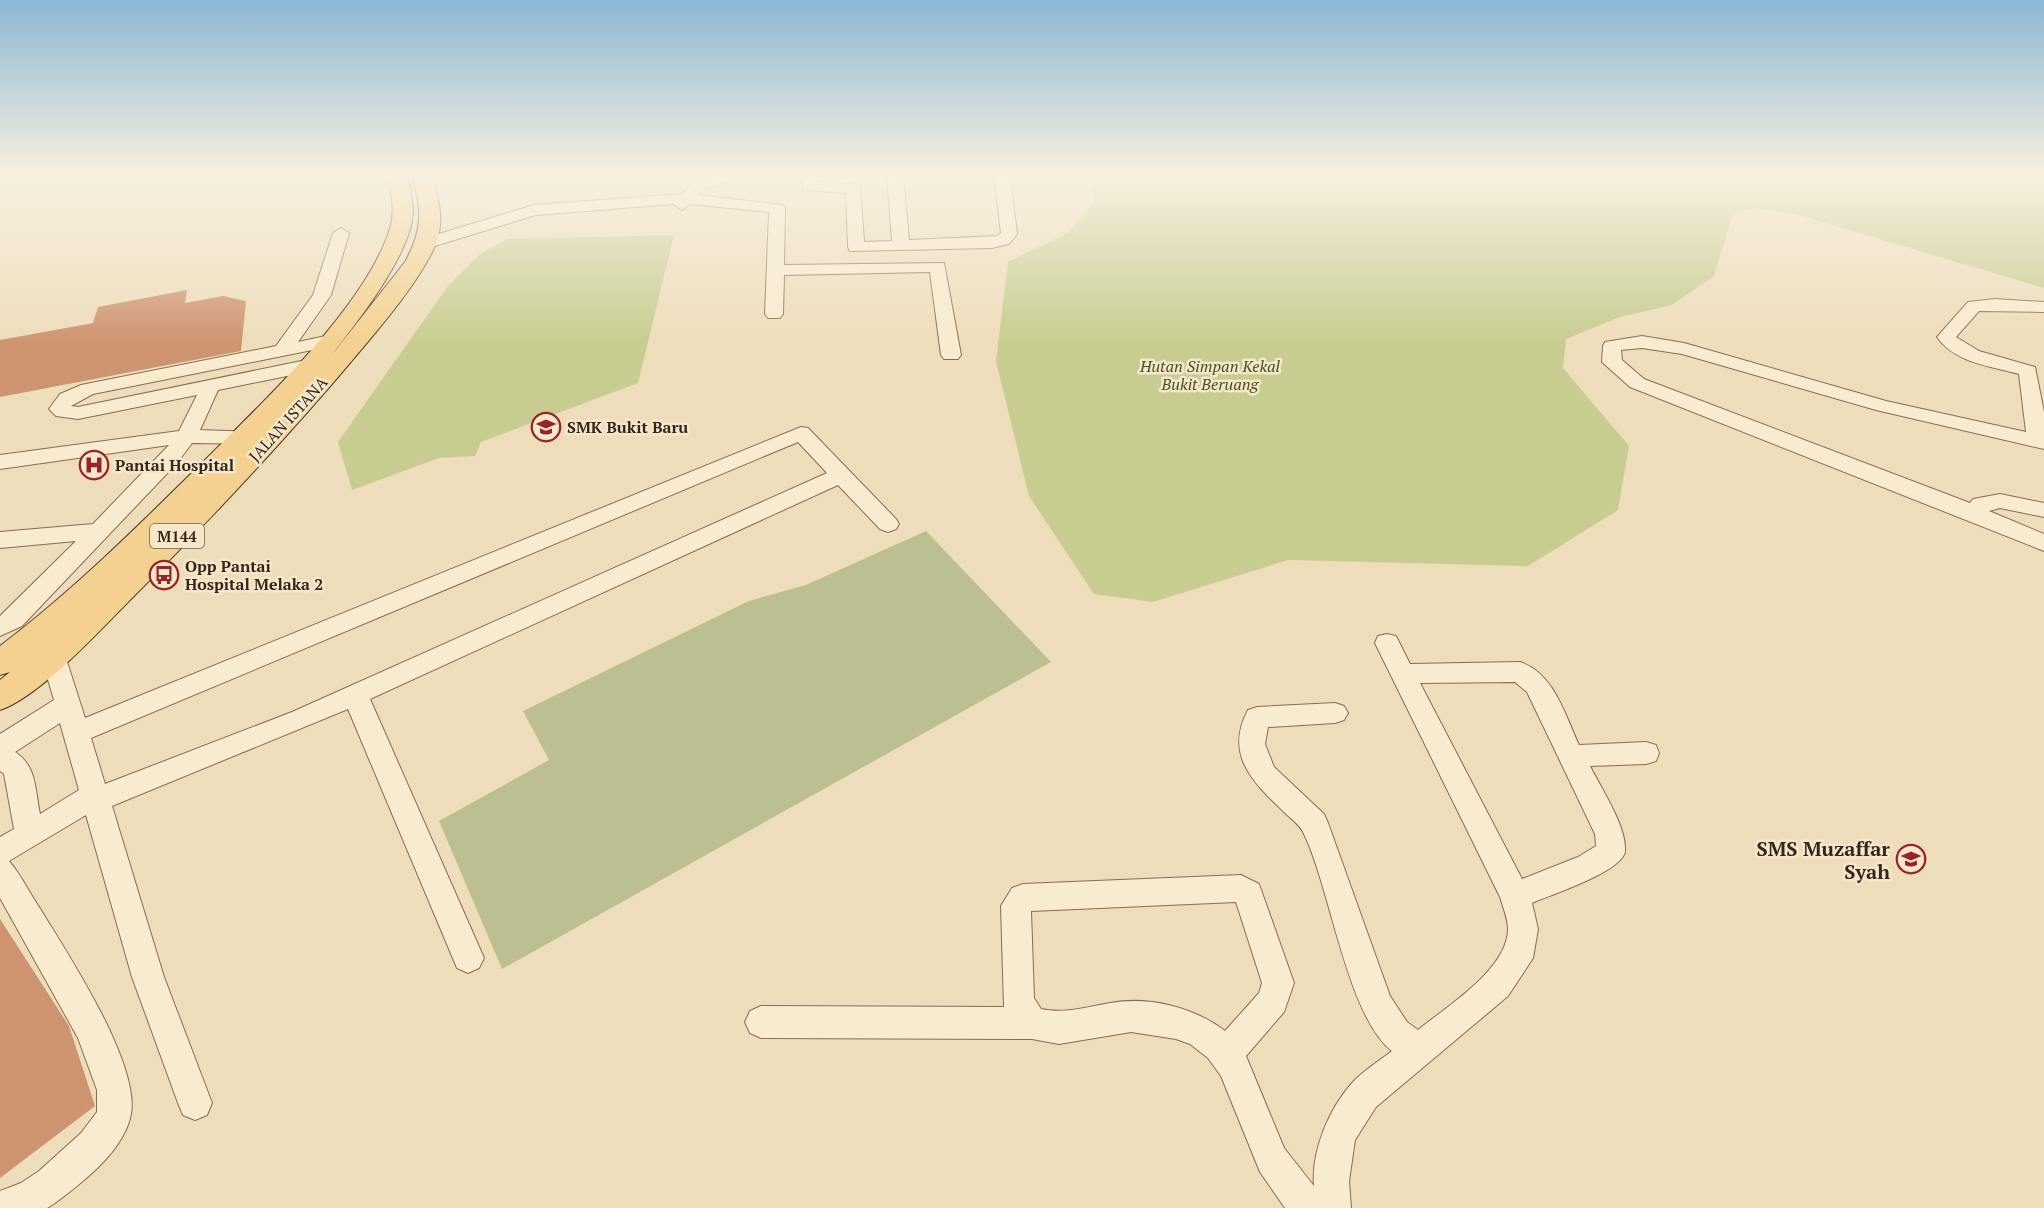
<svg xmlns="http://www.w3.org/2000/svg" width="2044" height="1208" font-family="'PT Serif',serif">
<rect width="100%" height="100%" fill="#edb"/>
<path fill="#c8cc90" d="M1091,175H2044V288L1795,214L1755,208L1733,213L1714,276L1672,305L1620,317L1566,339L1563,368L1629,446L1618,510L1528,566L1288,560L1153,602L1094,594L1029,496L996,361L1008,262L1068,233L1094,202Z
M674,235L638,383L481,442L475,456L439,458L352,490L338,442L448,286L480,254L508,239Z"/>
<path fill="#bcc090" d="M926,531L1051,662L502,969L439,821L549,760L523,711L749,601L806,585Z"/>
<path fill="#ce9370" d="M187,290L185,303L223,296L246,301L241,351L0,397V340L93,323L98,307Z
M0,919L69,1026L95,1106L0,1178Z"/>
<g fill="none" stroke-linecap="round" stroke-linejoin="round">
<g stroke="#866d55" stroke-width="2">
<path id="minor" d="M716,175H744L741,178L710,187L697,195L783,205L785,208L784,265L944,263L961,355L958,359H944L941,355L930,272L784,275L783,314L780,318H768L765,314L769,212L690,204L682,210L674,204L536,215L425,249L417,244L419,240L534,205L681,194L693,184Z
M799,175H815L817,182L860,185L864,242L892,241L887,175H903L909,240L997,236L1001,233L994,175H1010L1017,234L1009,244L992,248L850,251L848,247L846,193L804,190Z
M341,228L349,233L331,295L298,342L330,335L337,337L339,341L337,345L93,394L71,406L78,407L326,356L336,362L326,368L218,390L200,430L257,432L264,434L267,439L264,444L192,443L177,463L22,626L0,636V616L76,541L0,548V532L93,524L169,445L0,469V455L179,431L197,395L78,419L56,416L49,409L60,394L81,385L276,346L313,295L333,233Z
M1995,299L2044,302V312L1979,311L1956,337L1979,351L2035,367L2044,412V449L1876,410L1682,354L1642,348L1621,350L1622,360L1644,379L1970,503L1973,499L2000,494L2044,503V517L2000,508L1989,511L2044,534V551L1630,387L1602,362L1603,346L1605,342L1642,336L1684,343L1886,401L2026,432L2019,374C1990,366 1955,363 1937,337L1968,302Z
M801,427L808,428L896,519L899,524L896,529L888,532L880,529L838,485L370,699L484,958L479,968L468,973L457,968L348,709L112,806L164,977L212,1103L207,1115L195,1120L183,1115L178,1103L132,977L86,815L9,861C21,875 29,892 39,907C66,951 140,1063 131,1114C124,1151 83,1182 55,1203L47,1208H0V1191L21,1183L39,1171L81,1133L97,1112V1090L78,1038L0,898V837L14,829L4,774L0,771V734L54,700L41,656L45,649L54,646L63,649L85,718ZM798,442L827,473L292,712L105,784L91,738ZM60,723L79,790L40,814C35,790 37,766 15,752Z
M1387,634L1396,636L1410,664L1520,662C1554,673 1565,715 1579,745L1646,742L1656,745L1659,753L1656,761L1646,764L1590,766C1601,788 1627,827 1625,851C1624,871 1550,895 1532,903L1538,929L1533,958L1508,996L1376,1107L1355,1140L1349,1181L1351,1208H1285L1260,1172L1221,1076L1208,1058L1190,1044L1176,1039L1131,1032L1059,1044L1032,1039L761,1038L750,1033L745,1022L750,1011L761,1006L1004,1007L1001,906L1012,888L1023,884L1241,875L1259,884L1294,983L1284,1012L1246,1056L1284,1148L1314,1186C1311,1151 1329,1109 1352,1083C1363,1071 1379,1061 1392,1051C1347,1017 1330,885 1303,832C1299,824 1290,818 1284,812C1253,782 1224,755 1248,710L1257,707L1335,703L1344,706L1348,713L1344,720L1335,723L1268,727L1265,744L1274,767L1324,814L1328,823L1390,996L1407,1022L1418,1030C1446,1007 1508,969 1508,929C1508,919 1503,907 1500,897L1375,643L1378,636ZM1515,682L1527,692L1595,834L1596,846L1578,857L1522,879L1420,683ZM1236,902L1262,983L1259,993L1225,1031C1194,1007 1149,996 1110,1003C1087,1007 1065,1014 1041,1009L1034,998L1031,911Z"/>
</g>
<g stroke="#533b2a" stroke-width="2">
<path id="major" d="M387,175H407C410,190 415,206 412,221C404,263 357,322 331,356L405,262C423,229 422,210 412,175H432C439,199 445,222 435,246C418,284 377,331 350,363C281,444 209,521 134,596C102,628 41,696 0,710V680L10,672L0,675V646C74,590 140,524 206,459C263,402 369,303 391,225C395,208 391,191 387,175Z"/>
</g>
<use href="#minor" fill="#f9ebce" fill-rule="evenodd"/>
<use href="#major" fill="#f4d190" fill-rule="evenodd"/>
</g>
<linearGradient id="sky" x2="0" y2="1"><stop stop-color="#8bb8d3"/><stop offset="0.51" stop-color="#f7f0e0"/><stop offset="1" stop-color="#f7f0e0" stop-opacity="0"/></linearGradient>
<rect width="2044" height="344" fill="url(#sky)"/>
<defs>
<g id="school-ring" transform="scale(1.5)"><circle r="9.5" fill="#f6e7cb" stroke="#96242a" stroke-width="1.5"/><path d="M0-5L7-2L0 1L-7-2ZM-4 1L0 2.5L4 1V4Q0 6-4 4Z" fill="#96242a"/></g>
<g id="hospital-ring" transform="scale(1.5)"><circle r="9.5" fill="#f6e7cb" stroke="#96242a" stroke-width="1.5"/><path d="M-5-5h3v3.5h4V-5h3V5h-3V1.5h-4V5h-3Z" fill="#96242a"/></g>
<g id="bus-ring" transform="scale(1.5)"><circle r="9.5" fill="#f6e7cb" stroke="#96242a" stroke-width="1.5"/><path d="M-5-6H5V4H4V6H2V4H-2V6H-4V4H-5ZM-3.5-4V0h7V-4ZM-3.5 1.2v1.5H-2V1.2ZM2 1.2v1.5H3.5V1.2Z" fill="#96242a"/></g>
</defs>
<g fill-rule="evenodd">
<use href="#school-ring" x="546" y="427"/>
<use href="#hospital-ring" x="94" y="465"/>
<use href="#bus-ring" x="164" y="575"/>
<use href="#school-ring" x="1911" y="859"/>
</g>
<g text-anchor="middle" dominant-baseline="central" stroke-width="5" stroke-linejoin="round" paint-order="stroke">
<rect fill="#f6e7cb" stroke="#6e604f" stroke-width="1.5" x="150" y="524" width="54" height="24" rx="4.5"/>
<g font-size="15" font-weight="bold" fill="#34261a">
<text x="177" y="536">M144</text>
</g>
<g font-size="16" font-style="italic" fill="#475120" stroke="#f6e7cb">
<text x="1210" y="366">Hutan Simpan Kekal<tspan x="1210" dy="18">Bukit Beruang</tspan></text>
</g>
<g font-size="16" fill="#34261a" stroke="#f6e7cb">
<text transform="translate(288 419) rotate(-48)">JALAN ISTANA</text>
</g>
<g font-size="16" font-weight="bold" fill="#34261a" stroke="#f6e7cb" text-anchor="start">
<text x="567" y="427">SMK Bukit Baru</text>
<text x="115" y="465">Pantai Hospital</text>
<text x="185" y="566">Opp Pantai<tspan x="185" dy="18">Hospital Melaka 2</tspan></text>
</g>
<g font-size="20" font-weight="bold" fill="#34261a" stroke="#f6e7cb" text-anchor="end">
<text x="1890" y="848">SMS Muzaffar<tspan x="1890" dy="23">Syah</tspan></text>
</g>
</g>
</svg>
